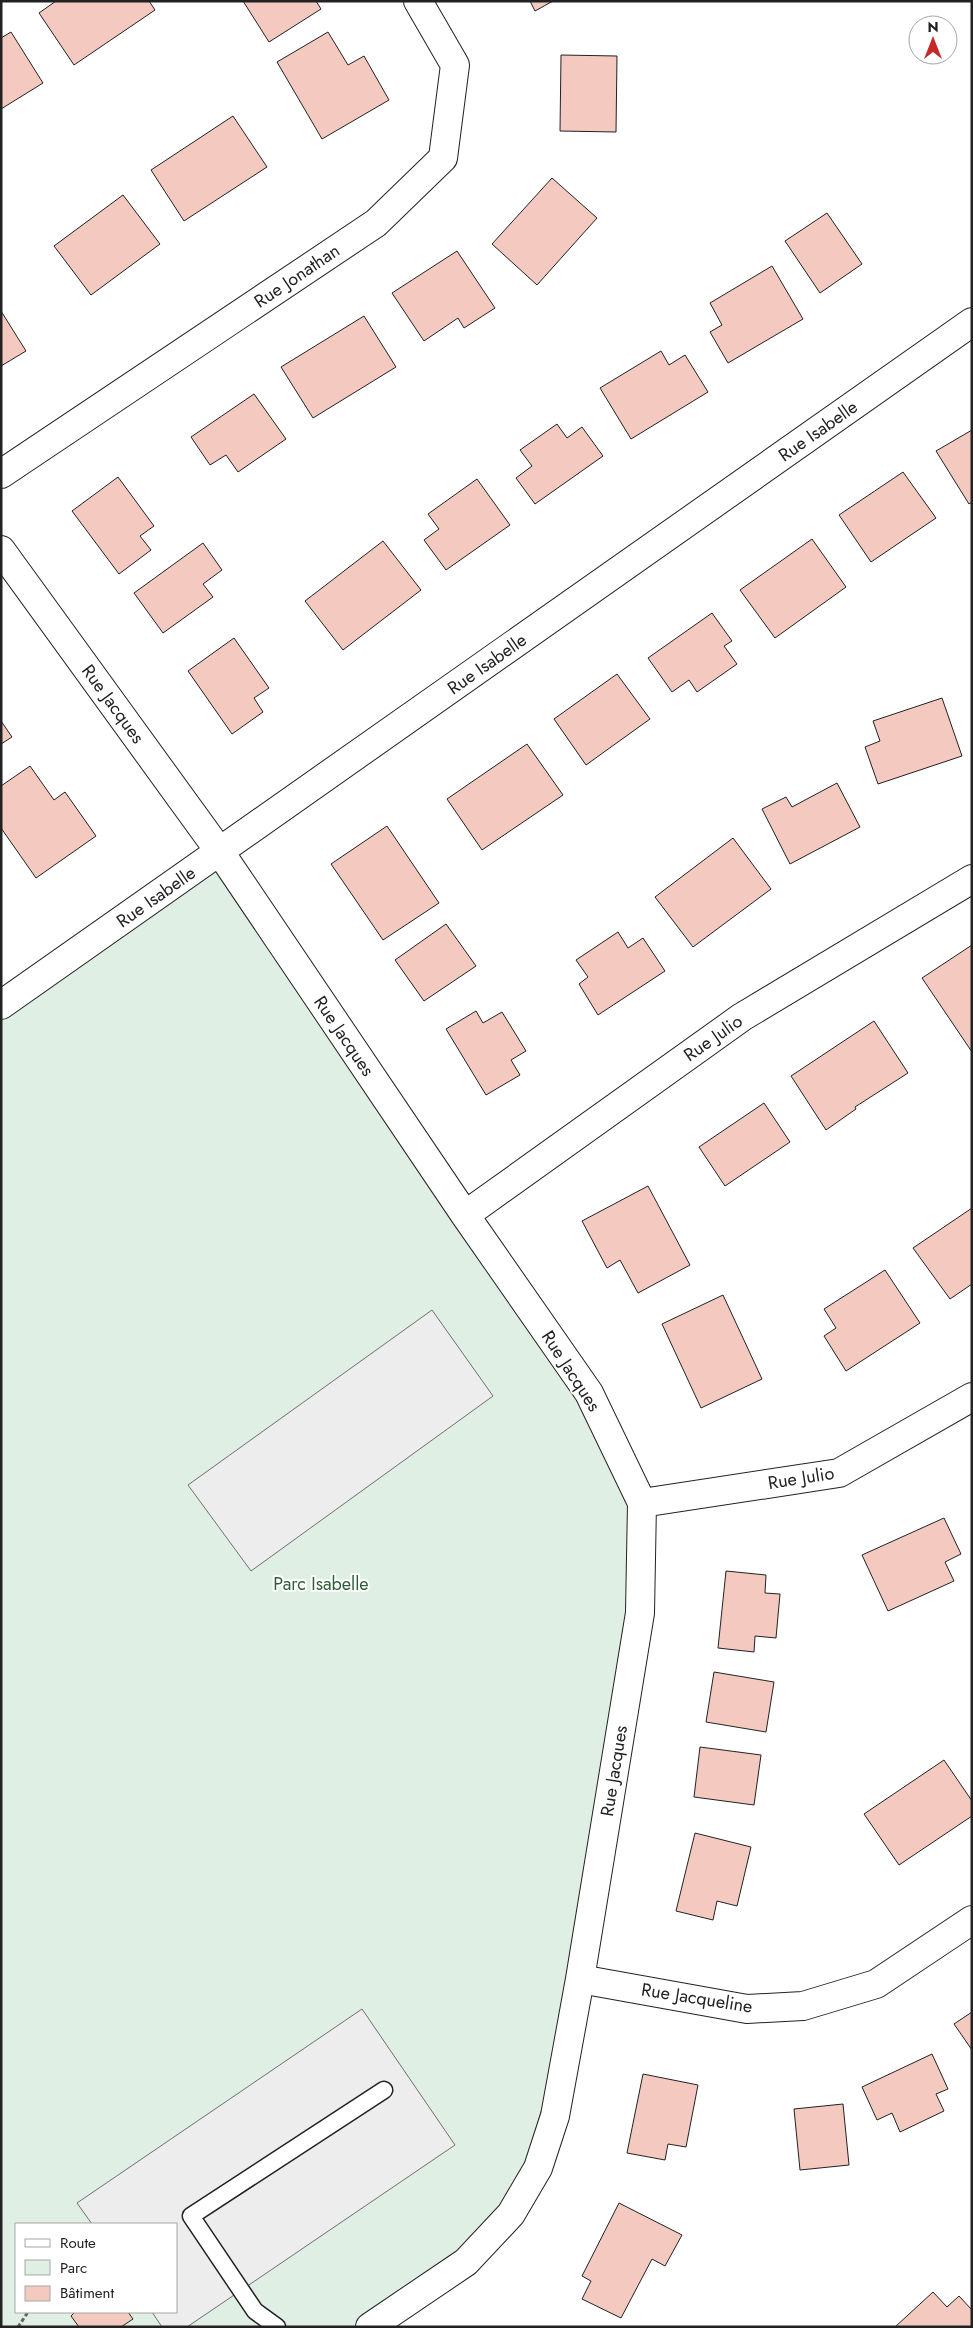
<svg xmlns="http://www.w3.org/2000/svg" width="973" height="2328" font-family="Jost,sans-serif">
	<style>
		.green { fill: #e0efe3; stroke: #6f6f6f; fill-rule: evenodd }
		.parking { fill: #ededed; stroke: #6f6f6f }
		.building { fill: #f3c9c0; stroke: #222 }
		.lines { fill: none; stroke-linecap: round; stroke-linejoin: round }
		.lane-casing { stroke: #222; stroke-width: 19 }
		.street-casing { stroke: #222; stroke-width: 30 }
		.path { stroke: #646464; stroke-width: 3; stroke-dasharray: 4 2.5; stroke-linecap: butt }
		.lane { stroke: #fff; stroke-width: 16 }
		.street { stroke: #fff; stroke-width: 28 }
		.labels { text-anchor: middle; dominant-baseline: central; stroke-width: 4; stroke-linejoin: round; paint-order: stroke }
		.street-label { font-size: 18px; fill: #222; stroke: #fff }
		.park-label { font-size: 18px; fill: #2f5e38; stroke: #fff }
	</style>
	<rect width="100%" height="100%" fill="#fff"/>
	<!-- green -->
	<path class="green" d="M220,852L589,1393L642,1503L580,1979L511,2214L370,2327H1V1005ZM16,2224H176V2312H16Z"/>
	<!-- parking -->
	<path class="parking" d="M432,1310L493,1396L251,1571L188,1485Z
		M362,2009L455,2145L187,2327H162L152,2312H176V2224H92L77,2203Z"/>
	<!-- building -->
	<path class="building" d="M56,1H149L155,10L74,65L39,13Z
		M243,1H316L321,9L269,42Z
		M530,1H553L535,11Z
		M11,32L43,83L1,109V38Z
		M328,32L348,65L364,56L389,100L322,139L277,62Z
		M561,55L617,56L616,132L560,131Z
		M233,116L267,167L184,221L151,170Z
		M552,178L597,218L537,285L492,244Z
		M123,195L160,244L91,295L54,246Z
		M827,213L862,264L820,293L785,241Z
		M457,251L495,308L464,328L458,318L424,341L392,293Z
		M772,266L803,319L728,363L710,332L722,325L710,303Z
		M1,311L26,351L1,366Z
		M364,316L396,367L313,418L281,367Z
		M661,351L669,365L685,355L708,392L631,439L600,388Z
		M254,394L286,439L238,472L226,455L210,465L191,437Z
		M557,424L567,438L582,427L603,456L535,504L516,478L532,466L520,450Z
		M972,430V502L969,504L936,451Z
		M903,472L936,518L871,562L839,515Z
		M118,477L154,526L140,536L151,550L119,574L72,511Z
		M477,479L510,525L446,570L424,540L439,529L428,514Z
		M812,539L846,587L775,638L740,590Z
		M383,541L421,590L343,650L305,601Z
		M203,543L222,570L203,584L213,597L163,633L134,593Z
		M712,613L732,641L724,646L737,664L697,692L689,680L672,692L648,658Z
		M234,638L269,688L254,698L263,712L232,734L188,671Z
		M617,674L650,719L586,765L554,719Z
		M942,698L962,756L878,784L865,747L880,741L873,721Z
		M1,721L12,737L1,744Z
		M527,744L563,795L482,850L447,799Z
		M30,766L54,800L65,792L96,836L36,878L1,828V786Z
		M837,783L860,827L790,864L762,809L786,797L792,807Z
		M387,826L439,903L383,940L331,864Z
		M733,838L771,889L693,947L655,897Z
		M446,924L476,966L424,1001L395,960Z
		M618,932L628,948L643,938L665,971L598,1015L579,984L588,977L576,960Z
		M972,945V1052L922,978Z
		M476,1011L483,1023L502,1012L526,1051L511,1060L520,1075L486,1095L446,1029Z
		M874,1021L908,1073L855,1107L856,1109L826,1130L791,1076Z
		M764,1103L790,1142L725,1186L699,1147Z
		M648,1186L690,1265L638,1293L620,1260L607,1268L582,1221Z
		M972,1208V1284L950,1299L913,1248Z
		M885,1270L920,1323L846,1371L824,1336L836,1328L824,1309Z
		M723,1295L762,1379L701,1408L662,1324Z
		M944,1518L961,1554L945,1562L954,1581L888,1611L862,1555Z
		M726,1571L766,1575L765,1593L780,1594L776,1638L755,1636L754,1652L718,1648Z
		M714,1672L774,1682L766,1732L706,1722Z
		M700,1747L761,1755L754,1805L694,1797Z
		M944,1760L972,1801V1816L899,1865L864,1814Z
		M695,1833L751,1847L737,1906L717,1901L713,1920L676,1911Z
		M972,2012V2050L954,2024Z
		M932,2054L948,2089L936,2094L944,2111L900,2132L892,2113L877,2120L862,2087Z
		M643,2074L698,2085L686,2147L668,2144L665,2160L627,2153Z
		M843,2104L849,2165L800,2170L794,2109Z
		M619,2203L682,2235L665,2266L652,2259L621,2318L582,2299L591,2281L582,2276Z
		M933,2292L947,2307L959,2296L972,2310V2327H895Z
		M75,2312H128L133,2319L121,2327H79L71,2316Z"/>
	<g class="lines">
		<defs>
			<path id="lane" d="M277,2327L255,2311L191,2216L384,2090"/>
			<path id="street" d="M1,474L376,223L443,158L455,65L418,1
				M1,550L220,852L465,1215L589,1393L642,1503L640,1613L580,1979L555,2116L538,2168L511,2214L466,2262L370,2327
				M1,1005L972,322
				M465,1215L742,1017L972,879
				M642,1503L839,1473L972,1397
				M580,1979L747,2009L803,2006L876,1984L972,1920"/>
		</defs>
		<!-- lane casing -->
		<use href="#lane" class="lane-casing"/>
		<!-- street casing -->
		<use href="#street" class="street-casing"/>
		<!-- path -->
		<path class="path" d="M18,2327L28,2312"/>
		<!-- lane -->
		<use href="#lane" class="lane"/>
		<!-- street -->
		<use href="#street" class="street"/>
	</g>
	<g class="labels">
		<!-- street labels -->
		<g class="street-label">
			<text transform="translate(297 276) rotate(-34)">Rue Jonathan</text>
			<text transform="translate(818 431) rotate(-35)">Rue Isabelle</text>
			<text transform="translate(487 664) rotate(-35)">Rue Isabelle</text>
			<text transform="translate(113 704) rotate(54)">Rue Jacques</text>
			<text transform="translate(156 897) rotate(-35)">Rue Isabelle</text>
			<text transform="translate(344 1036) rotate(56)">Rue Jacques</text>
			<text transform="translate(713 1038) rotate(-35)">Rue Julio</text>
			<text transform="translate(571 1371) rotate(57)">Rue Jacques</text>
			<text transform="translate(801 1478) rotate(-9)">Rue Julio</text>
			<text transform="translate(614 1771) rotate(-81)">Rue Jacques</text>
			<text transform="translate(697 1998) rotate(9)">Rue Jacqueline</text>
		</g>
		<!-- park labels -->
		<g class="park-label">
			<text x="321" y="1584">Parc Isabelle</text>
		</g>
	</g>
	<!-- border -->
	<rect width="973" height="2328" fill="none" stroke="#222222" stroke-width="5"/>
	<!-- legend -->
	<rect x="15" y="2223" width="162" height="90" fill="#ffffff" stroke="#a7a7a7"/>
	<rect x="25" y="2239" width="25" height="8" fill="#ffffff" stroke="#a7a7a7"/>
	<text x="60" y="2248" font-size="15" fill="#222222">Route</text>
	<rect x="25" y="2260" width="25" height="15" fill="#e0efe3" stroke="#a7a7a7"/>
	<text x="60" y="2273" font-size="15" fill="#222222">Parc</text>
	<rect x="25" y="2286" width="25" height="15" fill="#f3c9c0" stroke="#a7a7a7"/>
	<text x="60" y="2298" font-size="15" fill="#222222">Bâtiment</text>
	<!-- north arrow -->
	<g transform="translate(933 40)"><circle r="24" fill="#ffffff" stroke="#a7a7a7"/>
	<path d="M0-4L9 19L0 12L-9 19Z" fill="#c62828"/>
	<text y="-8" font-size="14" font-weight="bold" text-anchor="middle" fill="#222222">N</text>
	</g>
</svg>
